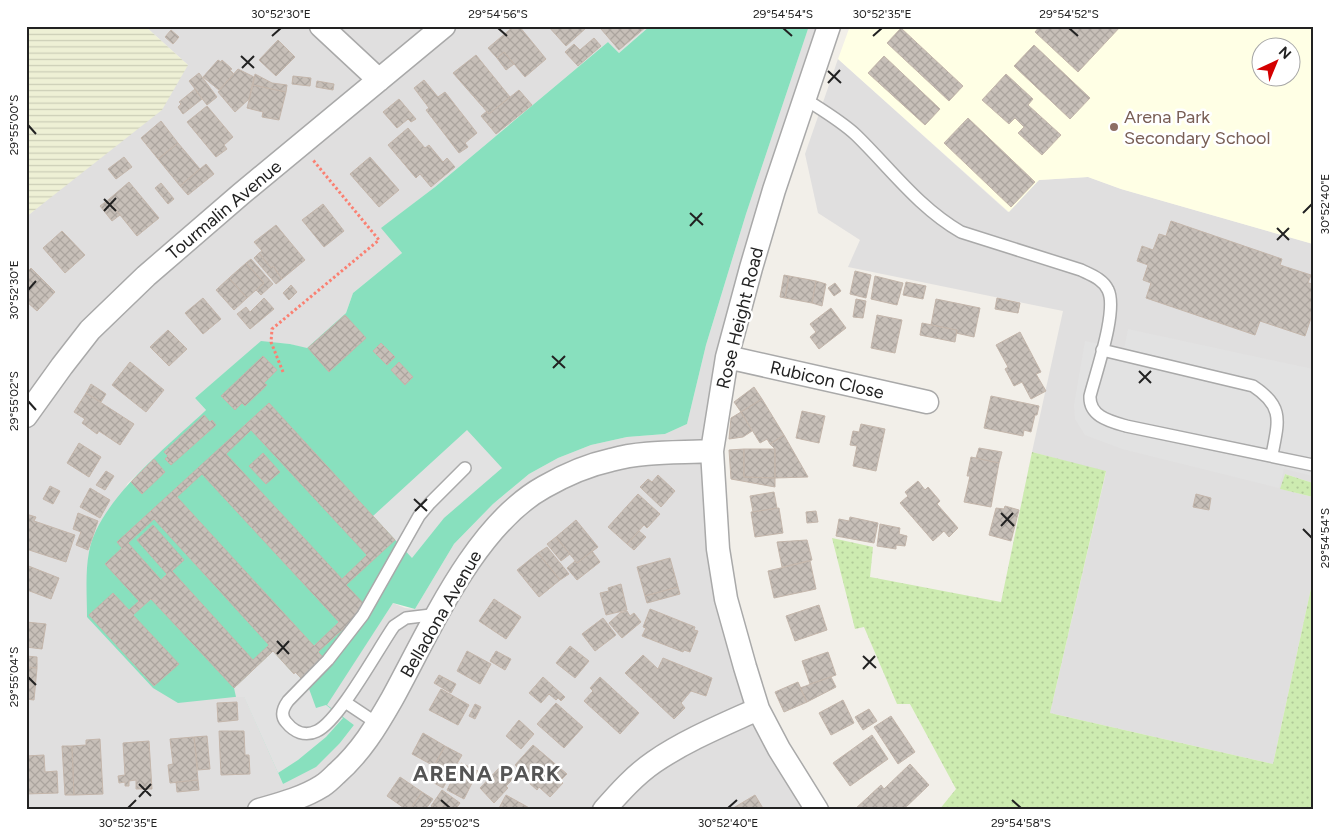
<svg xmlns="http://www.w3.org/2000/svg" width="1339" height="836" font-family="Figtree,sans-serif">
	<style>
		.residential { fill: #e0dfdf }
		.education { fill: #ffffe5; fill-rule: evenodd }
		.farmland { fill: url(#farmland-rules) }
		.grass { fill: url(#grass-dots) }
		.pitch { fill: #88e0be }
		.parking { fill: #e2e2e2 }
		.building { fill: url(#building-cross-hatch); stroke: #c4b6ab; fill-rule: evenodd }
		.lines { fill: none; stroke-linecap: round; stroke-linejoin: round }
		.service-casing { stroke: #a9a9a9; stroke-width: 14 }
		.minor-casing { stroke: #a9a9a9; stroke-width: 25 }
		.path { stroke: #fa8072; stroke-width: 3; stroke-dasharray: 2.5 2.5; stroke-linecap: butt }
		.service { stroke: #fff; stroke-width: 11 }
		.minor { stroke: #fff; stroke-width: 22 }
		.ticks { fill: none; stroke: #222; stroke-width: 2 }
		.education-dot { fill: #8d6e63; stroke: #fff; stroke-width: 2 }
		.labels { text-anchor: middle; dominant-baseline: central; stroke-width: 5; stroke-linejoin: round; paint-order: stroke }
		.education-label { font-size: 18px; fill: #785e54; stroke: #fff; text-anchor: start }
		.street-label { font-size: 18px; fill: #222; stroke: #fff }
		.district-label { font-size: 22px; font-weight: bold; letter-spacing: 1px; fill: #555; stroke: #fff }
		.neatline { fill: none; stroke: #222; stroke-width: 2 }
		.ticks-label { font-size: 12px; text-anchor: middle; fill: #222 }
	</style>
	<defs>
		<pattern id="farmland-rules" width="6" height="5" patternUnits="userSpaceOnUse" patternTransform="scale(1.25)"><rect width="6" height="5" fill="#eef0d5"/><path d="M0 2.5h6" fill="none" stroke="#ccceb7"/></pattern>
		<pattern id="grass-dots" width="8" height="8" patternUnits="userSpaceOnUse" patternTransform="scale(1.25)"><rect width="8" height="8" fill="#cdebb0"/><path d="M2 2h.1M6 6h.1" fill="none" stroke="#b0c997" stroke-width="1.8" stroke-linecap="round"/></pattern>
		<pattern id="building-cross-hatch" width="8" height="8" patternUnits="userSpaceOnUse" patternTransform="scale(1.25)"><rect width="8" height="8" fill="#c7bfb8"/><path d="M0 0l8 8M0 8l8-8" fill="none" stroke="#aba49e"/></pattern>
	</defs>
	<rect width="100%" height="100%" fill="#f2efe9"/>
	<!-- residential -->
	<path class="residential" d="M145,26H650L619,53L608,42L435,187L382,228L402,253L353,293L346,313L307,349L290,344L261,342L195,398L206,410L128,483L89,552L87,617L244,696L283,784L340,743L354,725L326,705L393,603L405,608L415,609L454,544L493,504L529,474L558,458L591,445L627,437L665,434L687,424L706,345L746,214L809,26H830L727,358L717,549L758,711L816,810H26V217L75,177L188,65Z
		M838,59L1008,212L1039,180L1088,177L1121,189L1313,244V483L1285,474L1281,489L1313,497V579L1273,764L1050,713L1106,472L1032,452L1063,311L848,267L860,240L818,213L805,154Z"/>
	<!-- education -->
	<path class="education" d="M850,26H1313V244L1121,189L1088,177L1039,180L1009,212L838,59ZM1262,48H1292V78H1262Z"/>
	<!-- farmland -->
	<path class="farmland" d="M26,26H145L188,65L162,110L26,217Z"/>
	<!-- grass -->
	<path class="grass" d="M1032,452L1106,471L1050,713L1273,764L1313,579V810H939L956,789L910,704H897L864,627L855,629L832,538L873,547L870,577L1001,602Z
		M1285,474L1313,483V497L1280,489Z"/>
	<!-- pitch -->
	<path class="pitch" d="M650,26H809L746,214L706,345L687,424L665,434L627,437L591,445L558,458L529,474L493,504L454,544L415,609L393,603L327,705L354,725L340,743L316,767L283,784L244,696L178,703L153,688L87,617C87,597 85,572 89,552C98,501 169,445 206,410L195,398L261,341L290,344L307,348L346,313L353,293L402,253L381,228L435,187L608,42L619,53Z"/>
	<!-- parking -->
	<path class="parking" d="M1128,329L1313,369V476L1284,469L1279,488L1122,449L1085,435L1075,419L1074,405L1085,341L1124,349Z
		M467,430L502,468L444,518L412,558L373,516Z
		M273,651L293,673L295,672L308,686L316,708L326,705L343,718L326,737L298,760L278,773L244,697H236L234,688Z"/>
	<!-- building -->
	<path class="building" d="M514,26H519L546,59L525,77L504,52L497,58L488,48Z
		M548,26H585L586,28L566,46Z
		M605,26H647L619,50L601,29Z
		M1040,26H1121L1078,72L1035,32Z
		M901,28L963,86L949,101L887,43Z
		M171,30L179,37L173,44L165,37Z
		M594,38L601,46L578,66L565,52L574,44L580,50Z
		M278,40L295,57L276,76L259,60Z
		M1034,45L1090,98L1070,119L1014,66Z
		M504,52L514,64L506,70L497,58Z
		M476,55L510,97L489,114L453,73Z
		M884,56L940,109L925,125L868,73Z
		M218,60L221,62L222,60L232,69L230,70L234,74L219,90L203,77Z
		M238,69L254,77L249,99L235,112L218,92Z
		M199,73L217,97L207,105L189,81Z
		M255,74L272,83L287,85L286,92L253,85Z
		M1006,74L1033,99L1028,105L1061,135L1042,155L1018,133L1024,127L1015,118L1009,124L982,100Z
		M293,76L311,78L310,86L292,84Z
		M424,80L438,97L445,92L477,133L465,143L468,147L459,153L426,110L429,108L414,88Z
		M317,81L334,84L333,90L316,87Z
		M253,85L286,92L279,120L262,117L263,112L247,108Z
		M195,89L202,99L183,114L178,107L181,104L179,102Z
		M519,90L532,105L496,134L481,116L487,111L489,114Z
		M399,99L416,119L411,122L408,119L397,128L383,112Z
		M207,106L233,137L224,145L227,149L216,157L187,122Z
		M968,118L1035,182L1011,207L944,143Z
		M161,121L178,143L158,159L141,138Z
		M408,128L425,148L429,145L443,162L447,158L455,167L431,187L420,174L416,178L388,145Z
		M178,143L200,169L180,186L158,159Z
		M124,157L132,167L116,179L108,169Z
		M370,157L399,190L379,207L350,174Z
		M206,164L214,174L188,195L180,186Z
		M129,182L159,218L137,236L108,200Z
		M161,183L174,199L168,204L155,188Z
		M108,200L120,215L112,221L100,206Z
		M323,204L344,231L324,247L302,220Z
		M1171,221L1282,259L1280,265L1311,275L1308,283L1313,284V312L1305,336L1260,321L1255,335L1146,298L1151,283L1143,280L1148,265L1137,261L1142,246L1153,250L1159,234L1166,236Z
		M276,225L305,260L282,279L273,266L271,268L259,253L262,251L254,242Z
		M62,231L85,255L65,273L43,248Z
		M259,253L271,268L273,266L282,279L276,284L254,258Z
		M251,259L273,284L261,295L256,290L264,283L246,263Z
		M246,263L264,283L247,298L229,278Z
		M31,268L55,292L37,311L26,301V273Z
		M855,271L871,275L866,298L850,294Z
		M784,275L789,276L785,298L780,297Z
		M789,276L816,281L812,303L785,298Z
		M875,276L903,283L897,305L871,299Z
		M229,278L247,298L234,310L216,290Z
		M816,281L826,284L822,306L812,303Z
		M906,282L926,286L923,299L903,295Z
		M835,283L841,291L834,296L828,288Z
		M291,285L297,292L289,300L283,293Z
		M203,298L221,319L203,334L185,313Z
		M264,298L274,309L250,329L237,314L246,307L250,312Z
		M997,298L1020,303L1018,313L995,309Z
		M856,299L866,301L863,318L853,317Z
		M936,299L980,308L974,337L956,333L957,330L931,325Z
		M831,308L846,328L819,349L810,337L816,332L810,324Z
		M345,315L366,338L329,372L308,348Z
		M877,315L902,320L895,353L871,348Z
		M922,323L957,330L955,342L920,335Z
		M168,330L187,349L169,366L150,347Z
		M1020,332L1041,372L1036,374L1046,391L1031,399L1022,382L1014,386L1005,369L1008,367L996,345Z
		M381,343L395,357L387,365L373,351Z
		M263,356L277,370L264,383L267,385L245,406L242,403L235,410L221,396Z
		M130,362L164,390L146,412L112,385Z
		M399,362L413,377L405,385L391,370Z
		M91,384L106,394L101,402L86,393Z
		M754,387L762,399L741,412L734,402Z
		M86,393L134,424L120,445L99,431L97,434L82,423L85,419L74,412Z
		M991,396L1039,406L1037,415H1035L1031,432L1024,430L1023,436L984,428Z
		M762,399L784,435L770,444L767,439L760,443L741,412Z
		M269,403L395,540L346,585L367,607L318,652L323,657L301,678L295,672L294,674L273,651L234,688L151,599L133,615L179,664L154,686L89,615L113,593L129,610L139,601L105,564L122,548L117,542ZM251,430L367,555L342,579L226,454ZM202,474L339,622L314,646L177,497ZM154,519L269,645L253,660L172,571L184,560L153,525L137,540L167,574L161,580L128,543Z
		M802,411L825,416L819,443L796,438Z
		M741,412L752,431L743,437L729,439L731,418Z
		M204,415L210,422L212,420L216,425L171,465L165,459L168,456L164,452Z
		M861,424L885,429L876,471L853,466L857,446L850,445L853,431L859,432Z
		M784,435L808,477L775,478V449L770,444Z
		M79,443L101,457L89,477L67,463Z
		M979,448L1002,452L999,463L976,458Z
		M744,449V477L775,478V487L731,479L729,450Z
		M744,449H775V478L744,477Z
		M263,453L280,472L266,484L249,466Z
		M971,457L999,463L991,507L964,502L970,476H967Z
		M154,459L165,472L142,494L131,482Z
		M106,471L114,476L105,490L96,485Z
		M658,475L675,491L661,507L640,487L648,479L652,482Z
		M918,481L925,490L928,487L940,501L937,504L958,528L949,537L944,531L933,541L900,503L908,496L905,492Z
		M50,486L60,491L53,504L43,499Z
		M90,488L110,500L100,518L80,507Z
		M774,492L777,508L753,512L750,496Z
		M638,494L660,514L647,528L644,525L627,544L608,527Z
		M1196,494L1211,498L1209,510L1193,507Z
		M1005,506L1019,510L1011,541L989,535L996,508L1004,509Z
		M779,508L783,533L755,537L751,512Z
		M816,511L818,522L807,523L806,512Z
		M78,513L98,521L88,550L76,545L81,532L73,529Z
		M26,514L36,517L34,521L75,535L66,562L26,549Z
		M850,517L878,523L874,543L836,536L839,519L849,521Z
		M576,520L598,547L577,563L556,537Z
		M880,524L900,528L899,534L907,536L905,546L896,545V549L877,546Z
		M639,531L646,537L634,550L627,544Z
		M556,537L570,554L561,561L547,544Z
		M807,540L812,560L782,567L777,542Z
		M547,547L569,574L560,580L538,553Z
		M592,551L600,562L577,580L567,568L575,561L577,563Z
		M538,553L560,580L539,597L517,570Z
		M670,558L678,587L645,596L637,567Z
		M810,561L816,589L774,598L768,571Z
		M26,565L59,578L51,599L27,590L26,592Z
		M621,584L627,610L606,615L600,593L609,591L608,588Z
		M678,587L680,594L647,603L645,596Z
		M494,599L521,617L506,639L479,621Z
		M819,605L827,630L795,641L786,616Z
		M650,609L695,627L694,630L698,631L690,652L684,650L683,652L642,636L646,628L643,627Z
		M627,611L630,616L634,613L641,622L622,638L609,623L620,613Z
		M603,618L616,635L595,651L582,634Z
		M26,622L46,624L42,649L26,647Z
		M570,646L589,661L575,678L556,663Z
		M467,651L491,664L480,684L457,671Z
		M496,651L511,659L505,670L490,661Z
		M828,652L836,675L810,684L802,661Z
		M643,655L658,669L663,658L712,678L706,696L691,691L681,703L685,708L674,719L625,673Z
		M26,656L37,657V668L26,667Z
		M26,667L37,668L34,700L26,699Z
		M439,675L456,684L451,693L434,683Z
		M543,677L565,697L561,701L558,698L556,700L549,694L541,703L529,693Z
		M600,677L639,713L620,734L584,701L593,691L590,688Z
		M831,677L836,687L807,702L800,688Z
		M798,682L807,702L784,712L775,692Z
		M441,689L469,705L458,725L429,710Z
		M843,700L854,723L831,735L819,713Z
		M237,702L238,720L218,722L217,703Z
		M556,703L583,727L564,748L537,724Z
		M475,704L481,707L475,719L469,716Z
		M869,709L877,721L863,730L855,717Z
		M891,716L915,752L898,764L874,727Z
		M519,720L534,734L521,749L506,736Z
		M219,731H244L245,755H249L250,774L221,775Z
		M423,733L445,746L434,766L412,754Z
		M872,735L888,759L850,786L833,763Z
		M207,736L210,769L198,770L194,737Z
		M194,737L198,780L170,783L168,765L173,764L170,739Z
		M100,739L103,794L74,795L72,746L86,745V740Z
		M149,741L152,789H136V780L129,781V786H125V782L119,783L118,776L125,775L123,743Z
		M533,745L567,774L560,781L563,783L550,797L539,787L537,790L528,782L531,779L515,765Z
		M62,746H72L74,795H65Z
		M445,746L462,755L443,788L427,779Z
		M44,755L45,772L57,771L58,793L26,794V756Z
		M461,763L478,771L464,799L447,790Z
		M910,764L929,785L903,810H854L881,785L884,789Z
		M501,766L513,779L506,786L508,788L494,803L480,788Z
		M400,777L422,792L410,810H407L387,796Z
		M198,780L199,790L177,792L176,782Z
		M442,790L460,803L455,810H436L431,806Z
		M422,792L433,799L425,810H413L411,808Z
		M506,795L533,810H498Z
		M755,795L764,810H730Z"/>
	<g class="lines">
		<defs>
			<path id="service" d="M805,99C822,110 841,121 856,135C890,168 918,207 961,232L1081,270C1091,275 1103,279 1108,290C1118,310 1096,372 1090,396C1089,416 1109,421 1126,426L1313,465
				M1102,350L1253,386C1285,407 1278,422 1272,455
				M439,614L406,618L394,626C378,649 339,721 317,731C305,737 294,732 286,722C280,715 283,708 288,701L328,660L363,615L419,516L430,503L465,468
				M345,702L378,724"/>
			<path id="minor" d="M321,26L379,80
				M727,357L927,402
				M26,416L62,366L90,330L146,276L241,194L444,26
				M259,810C280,804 303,798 322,786C327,783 332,778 336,774C361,752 376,727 392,699C430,630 474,526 544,487C565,475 588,465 611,460C643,451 679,453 712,451
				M604,810C619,793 635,775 654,762C686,740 723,725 758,709
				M817,810L779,749L758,709L745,667L726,599L718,549L712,451L727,357L751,268L774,190L829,26"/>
		</defs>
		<!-- service casing -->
		<use href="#service" class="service-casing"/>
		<!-- minor casing -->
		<use href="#minor" class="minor-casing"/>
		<!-- path -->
		<path class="path" d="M283,372L271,342L272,329L379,240L313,160"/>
		<!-- service -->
		<use href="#service" class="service"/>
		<!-- minor -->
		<use href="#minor" class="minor"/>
	</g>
	<!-- ticks -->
	<path class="ticks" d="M498,28L507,36M783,28L792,36M1069,28L1078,36M272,36L281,28M873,36L882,28M241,56L254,68M242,68L254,56M828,71L841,83M828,83L840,70M28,125L36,134M104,199L116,211M104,211L116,198M690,213L703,225M1303,213L1312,204M690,226L702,213M1277,228L1289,240M1277,240L1289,228M28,290L36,281M552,356L565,368M553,368L565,356M1139,371L1151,383M1139,383L1151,371M28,401L36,410M414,499L427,511M415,511L427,499M1001,513L1014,526M1001,526L1013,513M1303,529L1312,538M277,641L289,654M277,654L289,641M863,656L876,668M863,669L875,656M28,677L36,685M139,784L151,796M139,797L151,784M441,800L450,808M1012,800L1021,808M128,808L136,800M728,808L737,800"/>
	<!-- markers -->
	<circle class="education-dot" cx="1114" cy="127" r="5"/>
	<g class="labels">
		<!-- education labels -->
		<g class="education-label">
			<text x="1124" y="117">Arena Park<tspan x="1124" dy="21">Secondary School</tspan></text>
		</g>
		<!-- street labels -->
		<g class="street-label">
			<text transform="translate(224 210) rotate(-40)">Tourmalin Avenue</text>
			<text transform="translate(740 318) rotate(-76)">Rose Height Road</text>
			<text transform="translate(827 380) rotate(13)">Rubicon Close</text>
			<text transform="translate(441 614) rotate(-60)">Belladona Avenue</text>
		</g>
		<!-- district labels -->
		<g class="district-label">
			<text x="487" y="773">ARENA PARK</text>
		</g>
	</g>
	<!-- border -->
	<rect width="1339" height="836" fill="none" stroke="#ffffff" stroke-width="55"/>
	<!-- north arrow -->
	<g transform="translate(1276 62) rotate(44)"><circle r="24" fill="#ffffff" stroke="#a7a7a7"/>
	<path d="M0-4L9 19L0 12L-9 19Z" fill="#d40000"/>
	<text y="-8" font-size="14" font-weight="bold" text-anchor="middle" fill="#222222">N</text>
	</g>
	<rect x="28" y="28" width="1284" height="780" class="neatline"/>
	<g class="ticks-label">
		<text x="281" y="18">30°52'30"E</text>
		<text x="498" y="18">29°54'56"S</text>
		<text x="783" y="18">29°54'54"S</text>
		<text x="882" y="18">30°52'35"E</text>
		<text x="1069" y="18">29°54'52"S</text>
		<text transform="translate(14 125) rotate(-90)" y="4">29°55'00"S</text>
		<text transform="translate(1325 204) rotate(-90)" y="4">30°52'40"E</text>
		<text transform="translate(14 290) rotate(-90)" y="4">30°52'30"E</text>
		<text transform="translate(14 401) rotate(-90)" y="4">29°55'02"S</text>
		<text transform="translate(1325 538) rotate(-90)" y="4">29°54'54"S</text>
		<text transform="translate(14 677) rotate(-90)" y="4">29°55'04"S</text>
		<text x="128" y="827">30°52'35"E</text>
		<text x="450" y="827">29°55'02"S</text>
		<text x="728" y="827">30°52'40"E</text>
		<text x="1021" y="827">29°54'58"S</text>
	</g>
</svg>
